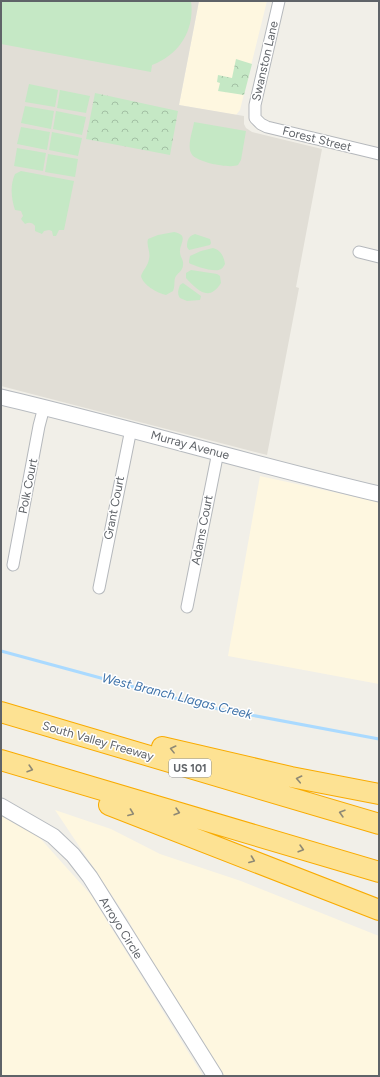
<svg xmlns="http://www.w3.org/2000/svg" width="380" height="1077" font-family="Figtree,sans-serif">
	<style>
		.commercial { fill: #fef7e0 }
		.education { fill: #e1ded6 }
		.grass { fill: #c5e8c5 }
		.park { fill: url(#park-crowns) }
		.lines { fill: none; stroke-linecap: round; stroke-linejoin: round }
		.stream { stroke: #aadaff; stroke-width: 3 }
		.street-casing { stroke: #b5b8bc; stroke-width: 13 }
		.secondary-casing { stroke: #b6babf; stroke-width: 17 }
		.highway-casing { stroke: #f9ab00; stroke-width: 22 }
		.street { stroke: #fff; stroke-width: 11 }
		.secondary { stroke: #fff; stroke-width: 15 }
		.highway { stroke: #fde293; stroke-width: 20 }
		.oneway { stroke: #8e8975 }
		.labels { text-anchor: middle; dominant-baseline: central; stroke-width: 3; stroke-linejoin: round; paint-order: stroke }
		.shield { fill: #fff; stroke: #8f9295; stroke-width: 1 }
		.shield-label { font-size: 11px; font-weight: bold; fill: #5f6368 }
		.street-label { font-size: 12px; fill: #5f6368; stroke: #fff }
		.water-label { font-size: 13px; font-style: italic; fill: #4174aa; stroke: #fff }
	</style>
	<defs>
		<pattern id="park-crowns" width="20" height="18" patternUnits="userSpaceOnUse"><rect width="20" height="18" fill="#c5e8c5"/><path d="M2 6a3 3 0 1 1 6 0M12 15a3 3 0 1 1 6 0" fill="none" stroke="#a3c0a4"/></pattern>
	</defs>
	<rect width="100%" height="100%" fill="#f1efe8"/>
	<!-- commercial -->
	<path class="commercial" d="M199,1H267L240,110L236,115L179,105Z
		M260,476L379,502V684L228,656Z
		M55,810L111,829L160,854L241,881L379,936V1076H224L187,1027L127,918Z
		M1,814L31,828L91,895L203,1076H1Z"/>
	<!-- education -->
	<path class="education" d="M1,1H199L179,105L244,116V124L246,128L252,132L322,149L296,287L299,288L267,455L1,386Z"/>
	<!-- grass -->
	<path class="grass" d="M1,1H191C195,30 179,55 152,65L151,72L1,44Z
		M29,84L58,90L55,107L25,102Z
		M60,90L90,96L86,113L57,108Z
		M25,106L54,111L51,129L21,123Z
		M56,111L86,117L82,135L53,129Z
		M194,122L246,131L241,160L238,165C230,169 194,162 191,153C187,145 193,130 194,122Z
		M21,127L50,132L47,150L17,144Z
		M52,132L82,138L78,156L49,150Z
		M17,148L46,153L43,171L14,166Z
		M48,154L78,159L75,177L45,172Z
		M21,171L74,181L64,230H59L56,236H53L52,231L49,230L44,231L42,234L35,231V226C32,222 29,222 25,224L21,219L23,216L21,211L15,210C11,198 10,185 15,174Z
		M174,232C190,235 179,244 180,252C180,257 184,260 183,265C183,271 177,273 175,278C174,282 175,287 173,291L166,295C157,293 143,285 141,276C143,270 148,266 149,259C151,252 146,246 148,239L158,235Z
		M195,234L210,239L211,243L210,245L189,250L187,247C187,241 188,236 195,234Z
		M213,248C221,250 224,257 225,264C223,267 223,268 221,269C215,273 194,266 189,263V261L190,256L201,251Z
		M191,270L217,274L220,276L221,283C209,302 198,291 186,278V273Z
		M183,283L201,296L200,300L187,301L180,298C177,294 178,290 180,285Z"/>
	<!-- park -->
	<path class="park" d="M236,59L252,64L244,95L218,91L220,83L217,82L218,75L232,78Z
		M95,93L178,111L170,155L86,139Z"/>
	<g class="lines">
		<!-- stream -->
		<path class="stream" d="M1,651L208,707L379,739"/>
		<defs>
			<path id="street" d="M279,1L255,105V118L261,124L267,127L379,154
				M359,252L379,257
				M13,565L39,426L44,407
				M99,588L131,429
				M187,607L218,452"/>
			<path id="secondary" d="M1,397C128,427 252,464 379,494
				M1,806L53,836L73,855L90,877L215,1076"/>
			<path id="highway" d="M1,712L379,824
				M162,747L291,777L379,794
				M1,760L379,872
				M109,805L379,910"/>
		</defs>
		<!-- street casing -->
		<use href="#street" class="street-casing"/>
		<!-- secondary casing -->
		<use href="#secondary" class="secondary-casing"/>
		<!-- highway casing -->
		<use href="#highway" class="highway-casing"/>
		<!-- street -->
		<use href="#street" class="street"/>
		<!-- secondary -->
		<use href="#secondary" class="secondary"/>
		<!-- highway -->
		<use href="#highway" class="highway"/>
	</g>
	<!-- one-way arrows -->
	<defs><path id="oneway-chevron" d="M-2-3.5L2.5 0L-2 3.5" fill="none" stroke-width="1.6" stroke-linecap="round" stroke-linejoin="round"/></defs>
	<g class="oneway">
		<use href="#oneway-chevron" transform="translate(173 749) rotate(-166)"/>
		<use href="#oneway-chevron" transform="translate(30 769) rotate(17)"/>
		<use href="#oneway-chevron" transform="translate(299 779) rotate(-168)"/>
		<use href="#oneway-chevron" transform="translate(177 812) rotate(16)"/>
		<use href="#oneway-chevron" transform="translate(131 813) rotate(21)"/>
		<use href="#oneway-chevron" transform="translate(342 813) rotate(-164)"/>
		<use href="#oneway-chevron" transform="translate(301 849) rotate(16)"/>
		<use href="#oneway-chevron" transform="translate(252 860) rotate(21)"/>
	</g>
	<g class="labels">
		<!-- shield labels -->
		<rect class="shield" x="169" y="759" width="42" height="18" rx="3"/>
		<g class="shield-label">
			<text x="190" y="768">US 101</text>
		</g>
		<!-- street labels -->
		<g class="street-label">
			<text transform="translate(265 61) rotate(-77)">Swanston Lane</text>
			<text transform="translate(317 139) rotate(14)">Forest Street</text>
			<text transform="translate(190 445) rotate(15)">Murray Avenue</text>
			<text transform="translate(28 486) rotate(-79)">Polk Court</text>
			<text transform="translate(114 508) rotate(-79)">Grant Court</text>
			<text transform="translate(202 530) rotate(-79)">Adams Court</text>
			<text transform="translate(98 741) rotate(16)">South Valley Freeway</text>
			<text transform="translate(121 928) rotate(58)">Arroyo Circle</text>
		</g>
		<!-- water labels -->
		<g class="water-label">
			<text transform="translate(177 696) rotate(14)">West Branch Llagas Creek</text>
		</g>
	</g>
	<!-- border -->
	<rect width="380" height="1077" fill="none" stroke="#5f6368" stroke-width="4"/>
</svg>
